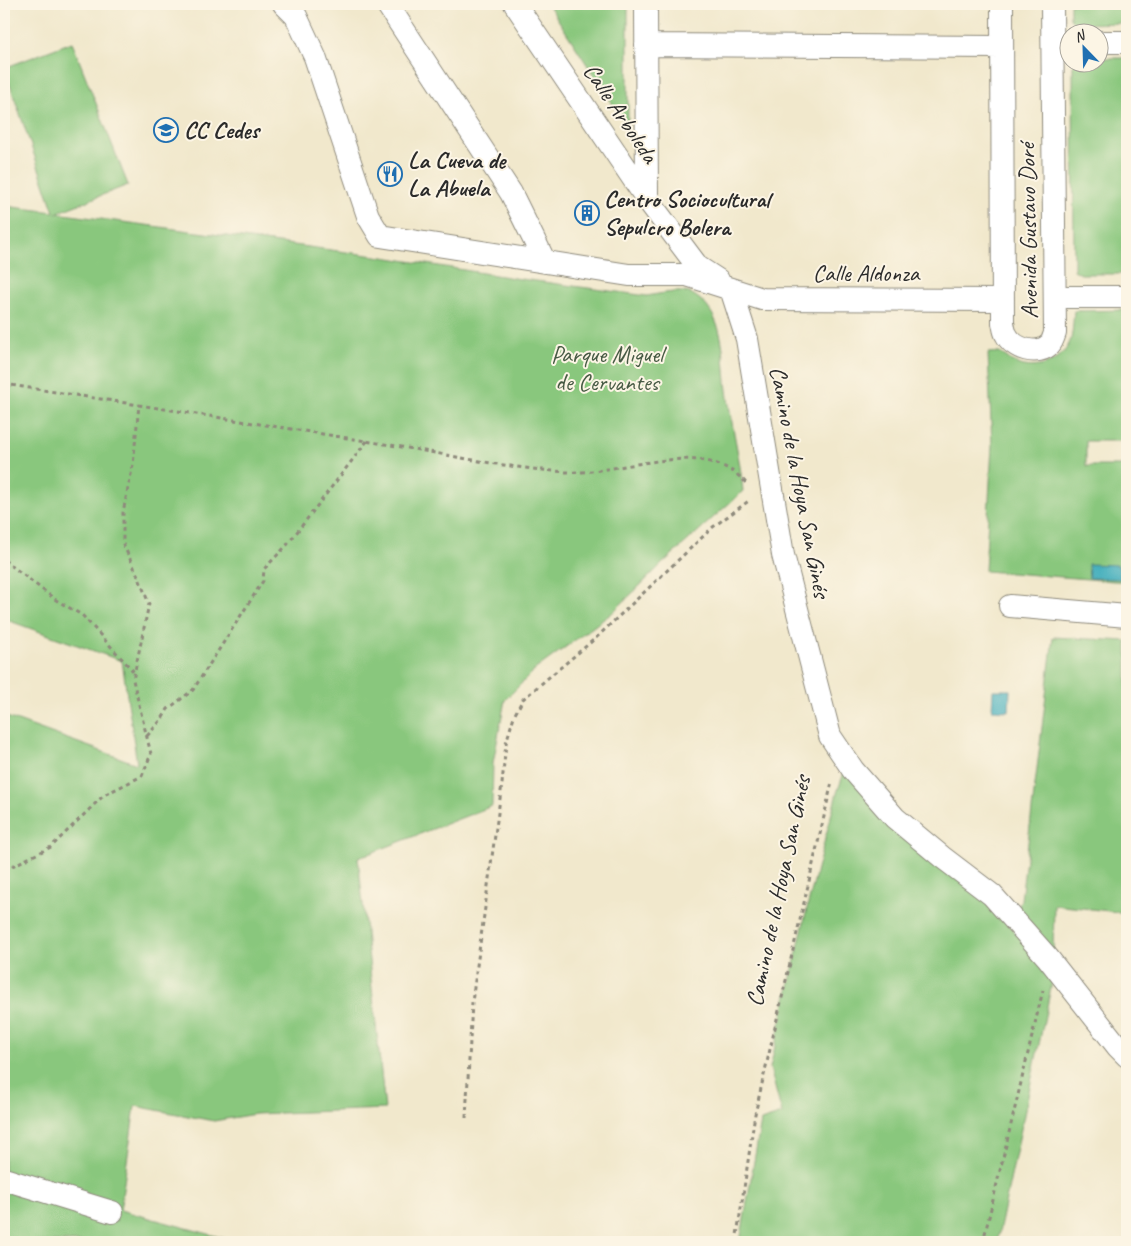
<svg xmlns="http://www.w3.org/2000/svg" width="1131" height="1246" font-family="Caveat,sans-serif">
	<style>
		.green { fill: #89c77d; stroke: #5a7954 }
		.water { fill: #3fadbc; stroke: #356c74 }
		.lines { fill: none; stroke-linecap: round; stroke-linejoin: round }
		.street-casing { stroke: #8e8a7c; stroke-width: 24 }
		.path { stroke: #8e8a7c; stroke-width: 3; stroke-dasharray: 4 4; stroke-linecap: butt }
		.street { stroke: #fff; stroke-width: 22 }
		.labels { text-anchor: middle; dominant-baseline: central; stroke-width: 4; stroke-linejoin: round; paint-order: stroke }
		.street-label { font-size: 24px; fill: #2b2b2b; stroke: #fcf5e5 }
		.poi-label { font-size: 24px; font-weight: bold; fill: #2b2b2b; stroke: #fcf5e5; text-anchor: start }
		.park-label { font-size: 24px; fill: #475a44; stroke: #fcf5e5 }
	</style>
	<rect width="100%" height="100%" fill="#fcf5e5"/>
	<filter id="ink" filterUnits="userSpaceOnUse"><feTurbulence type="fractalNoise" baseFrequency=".02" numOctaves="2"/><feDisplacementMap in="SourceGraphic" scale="10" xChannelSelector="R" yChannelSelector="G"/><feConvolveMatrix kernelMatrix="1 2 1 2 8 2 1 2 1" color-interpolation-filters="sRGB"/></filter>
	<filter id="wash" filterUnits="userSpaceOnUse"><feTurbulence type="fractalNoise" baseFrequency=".0096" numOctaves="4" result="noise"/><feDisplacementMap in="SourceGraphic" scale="20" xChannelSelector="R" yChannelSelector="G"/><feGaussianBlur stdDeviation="1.12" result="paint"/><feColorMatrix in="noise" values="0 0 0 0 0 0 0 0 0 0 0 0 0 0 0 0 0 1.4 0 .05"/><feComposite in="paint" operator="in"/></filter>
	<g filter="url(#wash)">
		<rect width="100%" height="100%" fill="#f1e8cc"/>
		<!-- green -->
		<path class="green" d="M548,4H628V128Z
			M1070,4H1127V23L1076,24L1070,19Z
			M72,42L128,185L56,213L383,257L514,278L647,296C658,294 683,289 692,294C703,300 712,311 716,322C725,341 724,369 727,390C731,425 740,456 743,491L663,563L612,613L537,668L505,700L493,763L492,806L358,858L385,1109L255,1114L214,1121L135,1106L120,1210L238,1242H4V1191L117,1221L4,1175V716L137,764L122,661L4,619V206L54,212L4,68Z
			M1099,58H1127V274H1081L1074,270L1073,66L1076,63L1098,62Z
			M1127,310V441H1086V466H1127V582L985,571L992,446L988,353C991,353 996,352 999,353C1007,356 1012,363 1020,365C1041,371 1064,360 1071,339C1073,330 1073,320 1074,311Z
			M1053,637L1127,641V913L1054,905L1053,954L1018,907L1021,900Z
			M846,767L962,875L1051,969L1052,983L997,1242H740L761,1121L782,1114L770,1068L808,904L837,793Z"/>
		<!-- water -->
		<path class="water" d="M1088,564L1118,565L1121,579L1089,578Z
			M993,690H1010L1009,711L992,710Z"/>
	</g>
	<g filter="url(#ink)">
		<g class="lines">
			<defs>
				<path id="street" d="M284,4L296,16L315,57L368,216L380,236L629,275H687L762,299L1003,300
					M387,4L511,193L545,262
					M515,4L647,199L698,267L718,280
					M646,4L647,199
					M1002,4L1003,323C1004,326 1004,331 1006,334C1013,349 1038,357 1050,344C1052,342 1054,336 1055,333L1052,4
					M1098,42H1127
					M646,45L1002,47
					M731,289L747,339L783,555L830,736L853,770L895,818L942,857L992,895L1048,958L1118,1047L1127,1056
					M1056,297H1127
					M1010,606L1127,616
					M4,1179L112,1212"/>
			</defs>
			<!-- street casing -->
			<use href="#street" class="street-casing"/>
			<!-- path -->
			<path class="path" d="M4,384C126,403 249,422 372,442C437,452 501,468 567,472C620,475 704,435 746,483
				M4,560L56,600L82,615L134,672
				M147,736L162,719L168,709L193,690L263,581L264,569L287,545L367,441
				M4,869L8,868L51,847L104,795L142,776L151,754L133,680L149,604L139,578L123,544V512L133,465L139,405
				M466,1118L472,1002L502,784L506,743L514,716L523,699L597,637L713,527L750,500
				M736,1242L755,1114L832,782
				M983,1242L1043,990"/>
			<!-- street -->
			<use href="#street" class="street"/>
		</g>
	</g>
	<!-- icons -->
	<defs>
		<symbol id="school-ring" viewBox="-11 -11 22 22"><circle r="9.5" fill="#fcf5e5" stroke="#1f6fb2" stroke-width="1.5"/><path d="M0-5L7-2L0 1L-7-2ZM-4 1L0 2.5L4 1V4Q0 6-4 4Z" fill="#1f6fb2"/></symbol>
		<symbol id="restaurant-ring" viewBox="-11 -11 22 22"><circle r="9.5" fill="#fcf5e5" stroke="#1f6fb2" stroke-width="1.5"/><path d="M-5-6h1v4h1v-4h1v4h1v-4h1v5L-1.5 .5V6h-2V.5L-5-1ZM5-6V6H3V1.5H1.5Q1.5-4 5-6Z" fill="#1f6fb2"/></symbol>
		<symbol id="building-ring" viewBox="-11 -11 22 22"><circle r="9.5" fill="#fcf5e5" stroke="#1f6fb2" stroke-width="1.5"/><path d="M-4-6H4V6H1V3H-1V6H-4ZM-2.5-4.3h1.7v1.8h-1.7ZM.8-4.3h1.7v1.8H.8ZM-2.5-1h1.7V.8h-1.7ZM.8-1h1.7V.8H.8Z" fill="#1f6fb2"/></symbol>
	</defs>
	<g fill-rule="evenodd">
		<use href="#school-ring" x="152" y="116" width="28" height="28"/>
		<use href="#restaurant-ring" x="376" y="160" width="28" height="28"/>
		<use href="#building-ring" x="573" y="199" width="28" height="28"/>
	</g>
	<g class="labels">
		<!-- street labels -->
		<g class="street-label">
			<text transform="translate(621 113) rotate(56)">Calle Arboleda</text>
			<text transform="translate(1028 231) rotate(-91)">Avenida Gustavo Doré</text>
			<text x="866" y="273">Calle Aldonza</text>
			<text transform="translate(800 482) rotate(79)">Camino de la Hoya San Ginés</text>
			<text transform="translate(778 891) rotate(-78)">Camino de la Hoya San Ginés</text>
		</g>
		<!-- poi labels -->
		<g class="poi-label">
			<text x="184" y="130">CC Cedes</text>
			<text x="408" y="160">La Cueva de<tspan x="408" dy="28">La Abuela</tspan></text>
			<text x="604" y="199">Centro Sociocultural<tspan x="604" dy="28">Sepulcro Bolera</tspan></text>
		</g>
		<!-- park labels -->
		<g class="park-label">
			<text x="607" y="354">Parque Miguel<tspan x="607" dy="28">de Cervantes</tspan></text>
		</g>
	</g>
	<!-- margin -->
	<rect width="1131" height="1246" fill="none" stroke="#fcf5e5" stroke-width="20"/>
	<!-- north arrow -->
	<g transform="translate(1084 48) rotate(337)"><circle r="24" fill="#fcf5e5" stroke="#a8a49b"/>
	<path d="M0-4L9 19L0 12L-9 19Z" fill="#1f6fb2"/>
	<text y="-8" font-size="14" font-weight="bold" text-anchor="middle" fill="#2b2b2b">N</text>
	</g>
</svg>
